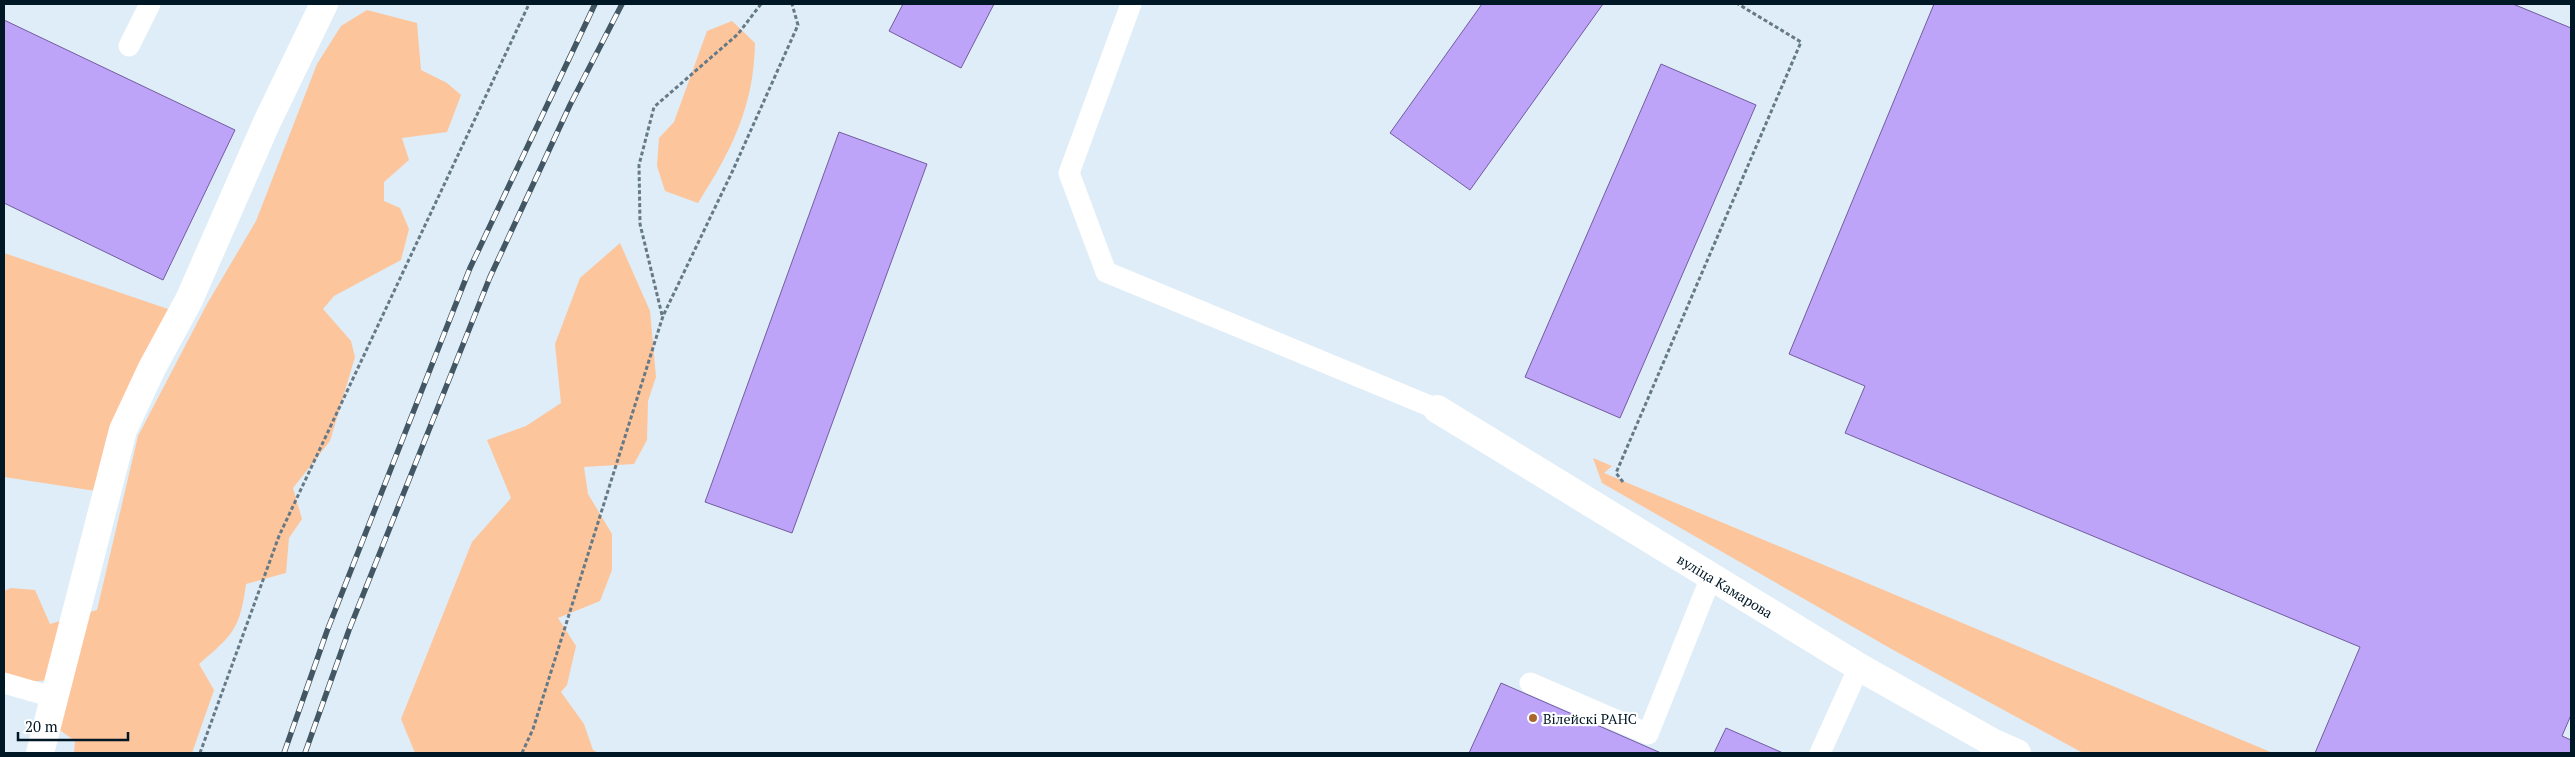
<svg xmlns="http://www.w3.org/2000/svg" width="2575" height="757" font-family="'PT Serif',serif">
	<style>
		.green { fill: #fdc59c }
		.building { fill: #bea4f9; stroke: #725c9f }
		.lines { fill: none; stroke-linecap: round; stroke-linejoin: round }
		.path { stroke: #667986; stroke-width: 3; stroke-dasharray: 4 2.5; stroke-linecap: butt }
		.lane { stroke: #fff; stroke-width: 21 }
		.street { stroke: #fff; stroke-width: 28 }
		.rail-casing { stroke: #425663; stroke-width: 5.5 }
		.rail { stroke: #fff; stroke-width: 4; stroke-dasharray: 11; stroke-linecap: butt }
		.poi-dot { fill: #a86731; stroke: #fff; stroke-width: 2 }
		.labels { text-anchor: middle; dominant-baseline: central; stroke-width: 4.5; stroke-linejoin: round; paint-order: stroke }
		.street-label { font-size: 14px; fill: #001725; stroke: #fff }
		.poi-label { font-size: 14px; fill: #001725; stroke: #fff; text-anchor: start }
	</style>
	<rect width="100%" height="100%" fill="#deedf7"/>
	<!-- green -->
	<path class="green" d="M367,10L417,23L421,70L447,83L461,95L447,132L402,138L409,160L384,182V201L400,208L409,229L401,260L334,296L323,309L351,341L355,357L330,441L293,488L302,519L289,538L286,573L246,584C240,629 233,635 199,664L214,690L192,753H74L75,741L36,713L48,680L30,682L5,676L4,591L11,588L35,590L50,624L97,610L138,436L207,304L256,221L317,64L341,26Z
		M732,21L755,43C754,107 731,151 698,203L665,191L657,166L659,138L674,122L707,31Z
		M620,243L650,311L656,377L648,401L647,440L634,464L584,467L588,494L612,534V570L600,601L558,618L576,646L567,685L561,692L584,724L593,750L599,753H415L401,719L472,542L511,498L487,440L526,426L561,403L555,344L580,278Z
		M4,253L168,309L114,424L96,491L4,477Z
		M1593,458L1612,466L1604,473L2273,753H2083L1895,651L1602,483Z"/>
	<!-- building -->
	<path class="building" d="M903,4H994L961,68L889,31Z
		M1482,4H1603L1470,190L1390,133Z
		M1934,4H2513L2571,28V715L2562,736L2571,740V753H2315L2360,647L1845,433L1865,386L1789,354Z
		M4,20L235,130L163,280L4,203Z
		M1661,64L1756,105L1620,418L1525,377Z
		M839,132L927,164L792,533L705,502Z
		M1501,683L1661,753H1469Z
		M1726,728L1783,753H1714Z"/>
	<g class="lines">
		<!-- path -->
		<path class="path" d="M662,315L640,224L639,165L654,107L738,34L761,4
			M1623,482L1616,473L1801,42L1738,4
			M200,753L279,536L529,4
			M522,753L533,729L663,316L733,170L798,25L792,4"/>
		<!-- lane -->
		<path class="lane" d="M1131,4L1069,173L1106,272L1437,409
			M129,46L150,4
			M4,683L56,698
			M1530,683L1648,734L1711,577
			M1820,753L1859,667"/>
		<!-- street -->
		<g class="street">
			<path id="s1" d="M1437,409L1859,667L1992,742L2017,753"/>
			<path d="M40,753L123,430L152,368L189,300L267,122L324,4"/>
		</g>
		<defs>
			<path id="rail" d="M284,753L327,631L470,268L595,4
				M305,753L349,630L490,277L570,105L622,4"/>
		</defs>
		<!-- rail casing -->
		<use href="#rail" class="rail-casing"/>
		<!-- rail -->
		<use href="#rail" class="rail"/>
	</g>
	<!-- markers -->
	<circle class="poi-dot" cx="1533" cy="718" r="5"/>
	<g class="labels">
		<!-- street labels -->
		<g class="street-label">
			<text stroke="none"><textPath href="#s1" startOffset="338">вуліца Камарова</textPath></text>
		</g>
		<!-- poi labels -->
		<g class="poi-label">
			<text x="1543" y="718">Вілейскі РАНС</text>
		</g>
	</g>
	<!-- border -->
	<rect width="2575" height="757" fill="none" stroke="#001725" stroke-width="10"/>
	<!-- scale -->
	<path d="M18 732v8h110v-8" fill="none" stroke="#001725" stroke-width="2.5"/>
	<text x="25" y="732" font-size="15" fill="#001725" stroke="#ffffff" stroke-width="4" paint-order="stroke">20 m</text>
</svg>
